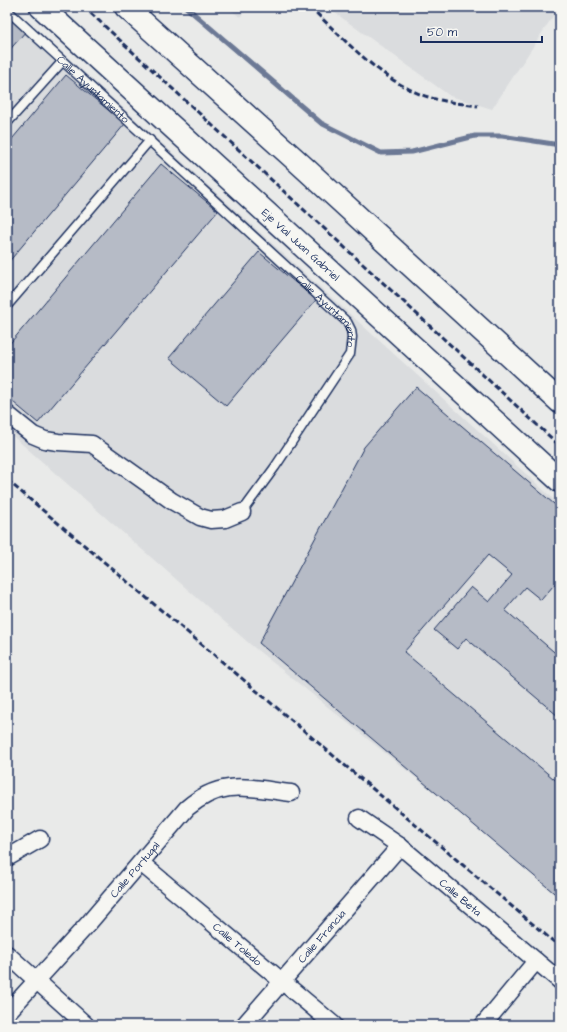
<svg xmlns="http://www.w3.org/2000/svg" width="567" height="1032" font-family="'Architects Daughter',sans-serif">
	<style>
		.built { fill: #dadcde }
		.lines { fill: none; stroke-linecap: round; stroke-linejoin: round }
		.stream { stroke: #6c7995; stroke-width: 5 }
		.building { fill: #b6bbc6; stroke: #1b2f5e }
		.lane-casing { stroke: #1b2f5e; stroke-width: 11 }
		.street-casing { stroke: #1b2f5e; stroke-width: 19 }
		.primary-casing { stroke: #1b2f5e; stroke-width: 25 }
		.lane { stroke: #f6f6f2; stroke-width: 8 }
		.street { stroke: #f6f6f2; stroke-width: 16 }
		.primary { stroke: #f6f6f2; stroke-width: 22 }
		.rail { stroke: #1b2f5e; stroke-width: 3; stroke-dasharray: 6 3; stroke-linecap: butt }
		.labels { text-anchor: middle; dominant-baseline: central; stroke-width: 4; stroke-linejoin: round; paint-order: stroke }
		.street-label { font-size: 11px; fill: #1b2f5e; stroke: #f6f6f2 }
	</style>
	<rect width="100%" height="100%" fill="#e9eae9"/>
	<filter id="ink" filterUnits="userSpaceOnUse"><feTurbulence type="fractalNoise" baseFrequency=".025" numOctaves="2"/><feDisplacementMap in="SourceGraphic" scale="8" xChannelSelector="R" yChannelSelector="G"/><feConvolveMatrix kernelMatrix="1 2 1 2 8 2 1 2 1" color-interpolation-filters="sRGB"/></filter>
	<g filter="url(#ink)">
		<!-- built -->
		<path class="built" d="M7,7H12L560,505V894L251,645L7,431Z
			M227,7H249L240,17Z
			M327,7H553L557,10L492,109L450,96Z"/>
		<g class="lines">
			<!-- stream -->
			<path class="stream" d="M186,7L321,123L381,153L412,152L475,136H502L560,145"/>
		</g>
		<!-- building -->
		<path class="building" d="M7,15L26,31L7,53Z
			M66,75L125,124L7,264V145Z
			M161,164L218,211L38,423L7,397V347Z
			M259,252L316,300L226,406L169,358Z
			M416,387L560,509V578L541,600L525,587L505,610L560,657V714L558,716L466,638L457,649L434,630L471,587L489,602L512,575L488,555L404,652L560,784V898L259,643L364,447Z"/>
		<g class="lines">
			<defs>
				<g id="lane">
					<path id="s1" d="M7,10L347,322L351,330L352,337L350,354L275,467L242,512"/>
					<path d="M7,123L62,62"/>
					<path d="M7,306L150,140"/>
				</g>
				<g id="street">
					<path d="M7,414L33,435L45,440L58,442L92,444L172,501L200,517L211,520L225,519L242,512"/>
					<path id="s2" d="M359,818L400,846L560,981"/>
					<path d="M7,858L40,839"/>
					<path id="s3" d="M141,863L334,1025"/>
					<path d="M7,954L86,1025"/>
					<path id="s4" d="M7,1013L88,924L187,808C222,778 249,788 291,793"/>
					<path id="s5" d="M244,1025L400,846"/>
					<path d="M483,1025L536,961"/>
				</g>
				<g id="primary">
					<path id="s6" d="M41,7L560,481"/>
					<path d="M126,7L298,162L560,402"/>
				</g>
			</defs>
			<!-- lane casing -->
			<use href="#lane" class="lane-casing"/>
			<!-- street casing -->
			<use href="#street" class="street-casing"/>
			<!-- primary casing -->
			<use href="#primary" class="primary-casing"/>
			<!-- lane -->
			<use href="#lane" class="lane"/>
			<!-- street -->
			<use href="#street" class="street"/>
			<!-- primary -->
			<use href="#primary" class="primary"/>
			<!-- rail -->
			<path class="rail" d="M84,7L560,446
				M310,7C342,37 373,72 413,91C433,101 457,103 478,106
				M7,480L560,947"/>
		</g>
	</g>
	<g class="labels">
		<!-- street labels -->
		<g class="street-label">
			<text stroke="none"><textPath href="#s1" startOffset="117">Calle Ayuntamiento</textPath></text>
			<text stroke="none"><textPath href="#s6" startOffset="352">Eje Vial Juan Gabriel</textPath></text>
			<text stroke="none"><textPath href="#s1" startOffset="441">Calle Ayuntamiento</textPath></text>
			<text stroke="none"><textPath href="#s4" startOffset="192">Calle Portugal</textPath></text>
			<text stroke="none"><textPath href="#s2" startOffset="129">Calle Beta</textPath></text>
			<text stroke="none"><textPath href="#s5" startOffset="118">Calle Francia</textPath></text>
			<text stroke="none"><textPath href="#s3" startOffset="126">Calle Toledo</textPath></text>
		</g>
	</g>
	<!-- margin -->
	<rect width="567" height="1032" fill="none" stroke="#f6f6f2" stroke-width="24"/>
	<rect x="12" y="12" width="543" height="1008" fill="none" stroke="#1b2f5e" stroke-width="1.5" filter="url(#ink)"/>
	<!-- scale -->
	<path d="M421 36v6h121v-6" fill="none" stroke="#1b2f5e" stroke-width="2"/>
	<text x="427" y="36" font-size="12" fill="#1b2f5e" stroke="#f6f6f2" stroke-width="3" paint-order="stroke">50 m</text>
</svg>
